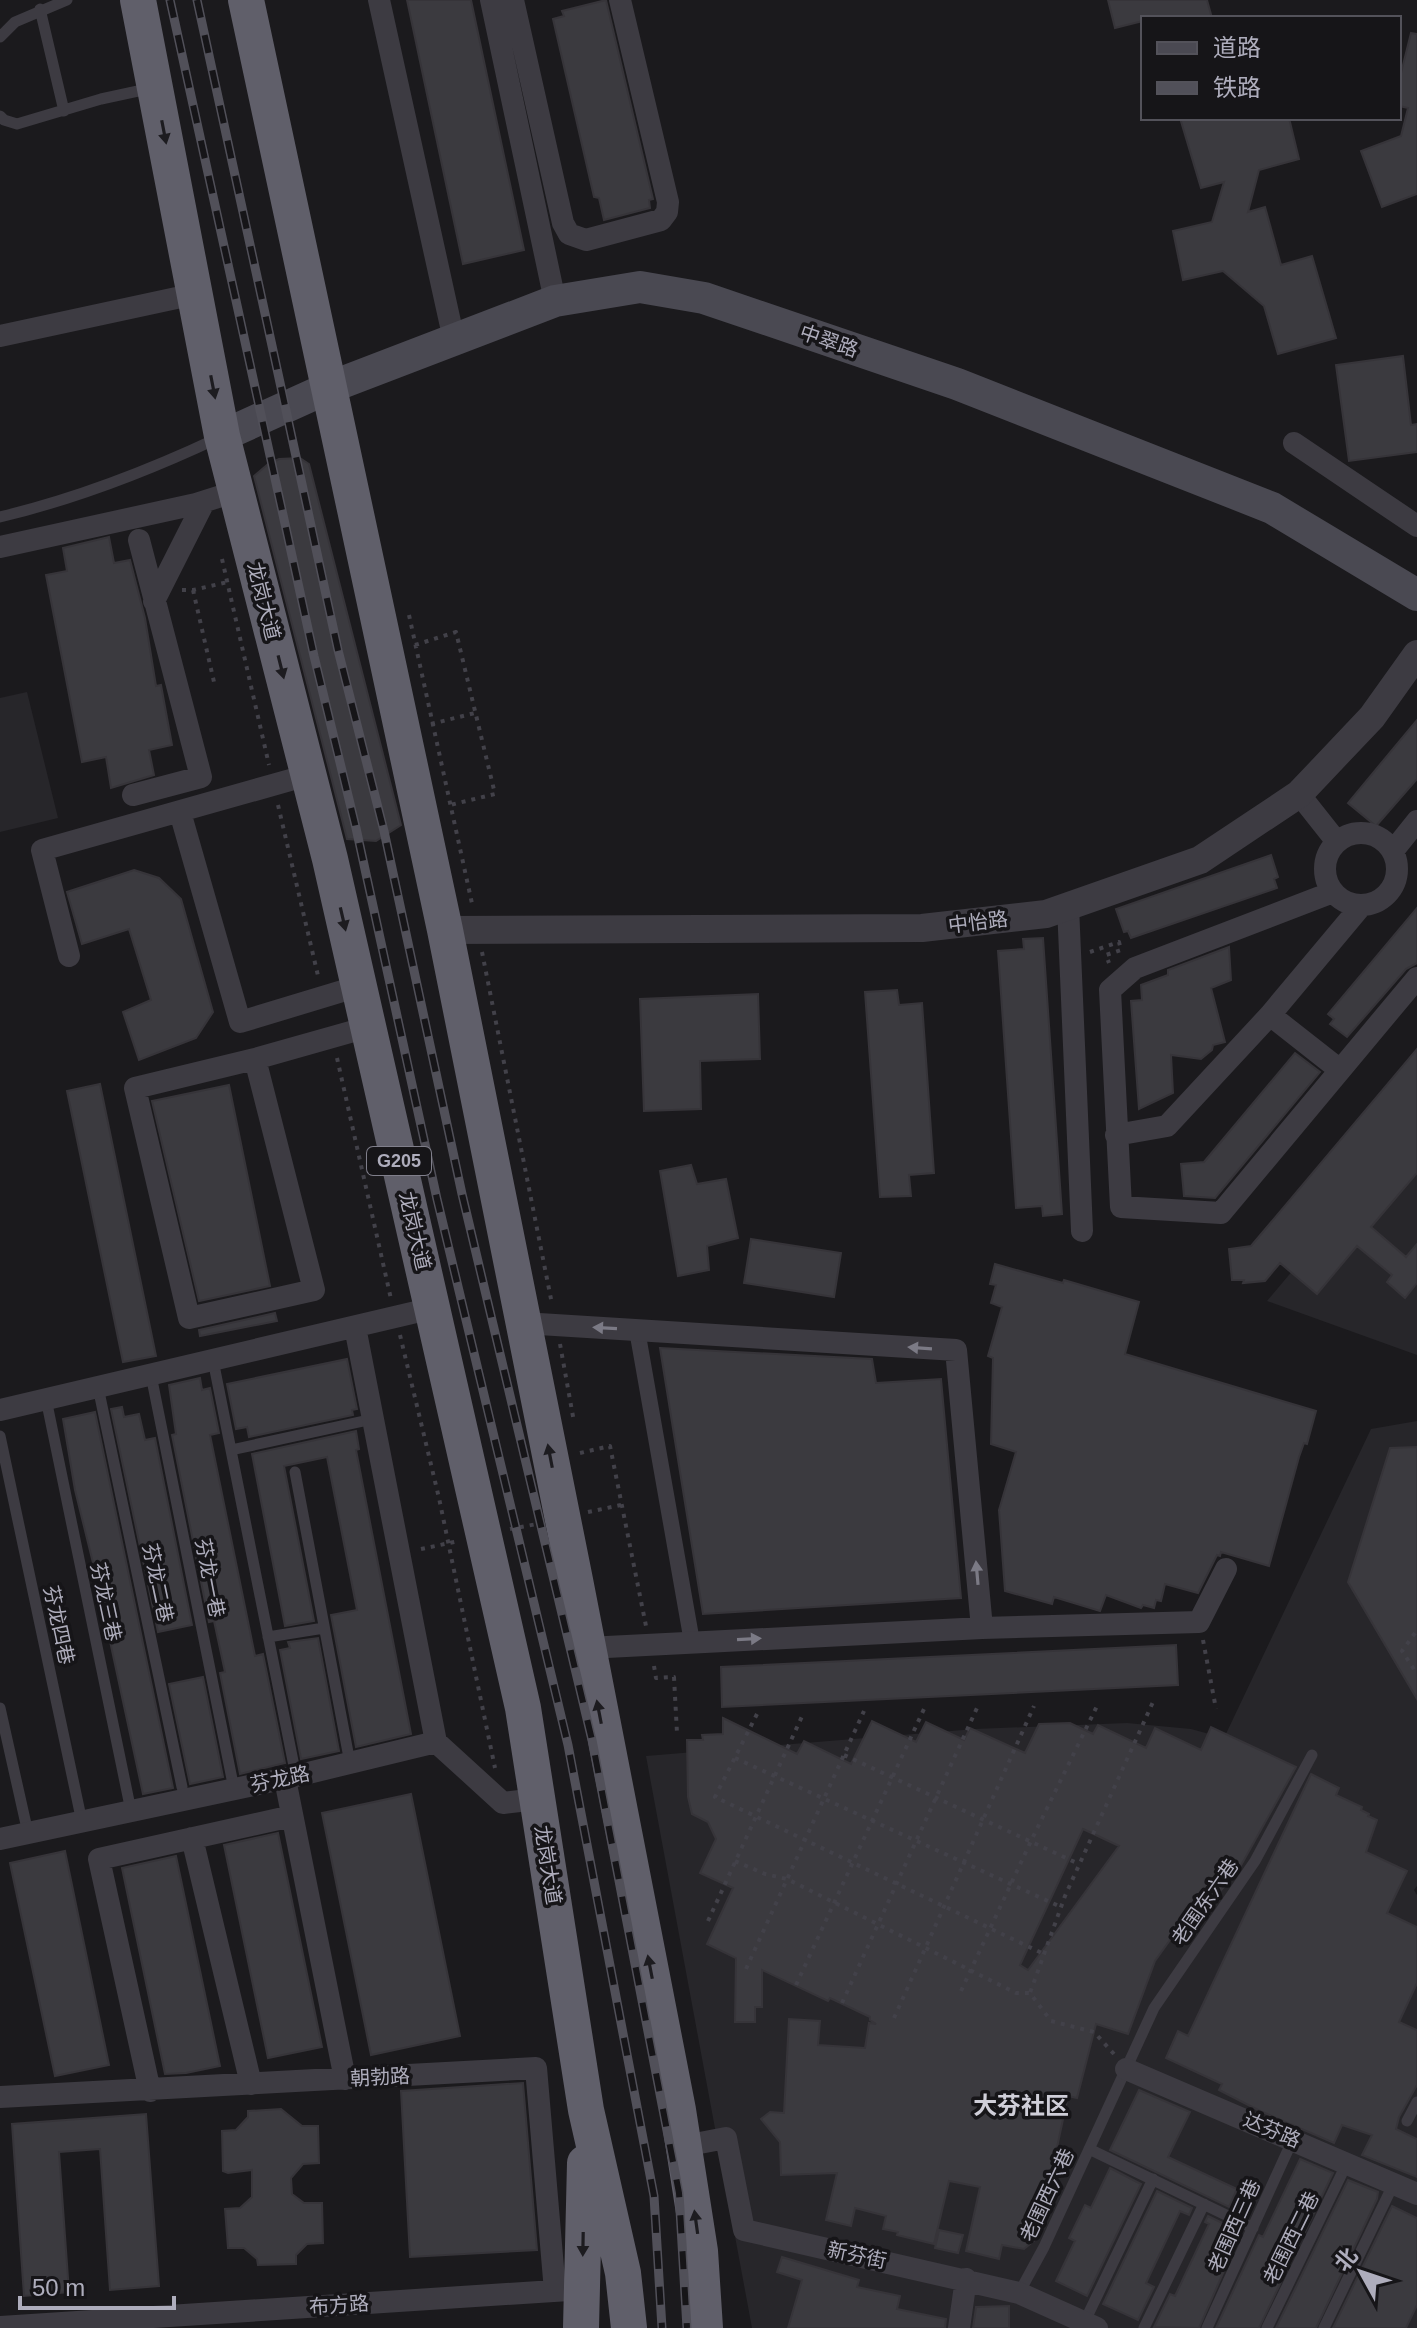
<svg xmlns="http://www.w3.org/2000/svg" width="1417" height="2328" font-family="Helvetica,'Noto Sans SC',sans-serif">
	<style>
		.built { fill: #27262a }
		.building { fill: #3b3a3f; stroke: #363439; stroke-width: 2; fill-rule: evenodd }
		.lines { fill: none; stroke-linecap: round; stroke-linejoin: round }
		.path { stroke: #424149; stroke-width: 4; stroke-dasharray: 4 6; stroke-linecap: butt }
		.service { stroke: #3d3b42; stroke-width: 11 }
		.pedestrian { stroke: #3d3b42; stroke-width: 16 }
		.minor { stroke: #3d3b42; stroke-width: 22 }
		.tertiary { stroke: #3d3b42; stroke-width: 28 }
		.secondary { stroke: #4a4952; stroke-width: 32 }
		.trunk { stroke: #605f6a; stroke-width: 36 }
		.rail-casing { stroke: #515059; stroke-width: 9 }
		.rail { stroke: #161518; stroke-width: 6; stroke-dasharray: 18; stroke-linecap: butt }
		.oneway { fill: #1d1c20 }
		.oneway2 { fill: #7b7a85 }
		.labels { text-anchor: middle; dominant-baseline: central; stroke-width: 7; stroke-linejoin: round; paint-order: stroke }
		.shield { fill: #161518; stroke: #807f8b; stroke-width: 2 }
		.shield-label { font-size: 18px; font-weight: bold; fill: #aeadbc }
		.street-label { font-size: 20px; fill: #aeadbc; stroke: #161518 }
		.quarter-label { font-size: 24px; font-weight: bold; fill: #cfced8; stroke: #161518 }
	</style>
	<rect width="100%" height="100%" fill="#1b1a1d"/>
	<!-- built -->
	<path class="built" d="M27,692L58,818L0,832V698Z
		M1417,1123V1355L1267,1301Z
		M1417,1421V1886L1414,1890L1417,1895V2328H752L646,1756L975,1729L1127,1723L1191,1729L1224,1738L1371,1429Z"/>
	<!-- building -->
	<path class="building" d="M407,0H471L524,250L463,264Z
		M606,0L653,199L649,200L650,208L604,220L599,198L594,197L553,19L564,16L562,11Z
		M1108,0H1207L1212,18H1143V21L1115,28Z
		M1411,33L1417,34V194L1382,207L1361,151L1401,136L1408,108L1399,106V81Z
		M1180,118H1289L1299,159L1259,170L1248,212L1265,207L1281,265L1312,256L1336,338L1278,354L1264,306L1223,271L1183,280L1173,231L1212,222L1224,182L1201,188Z
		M1403,356L1411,425L1417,424V452L1349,461L1336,365Z
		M300,458L309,464L401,825L376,841L347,839L254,476L268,464L279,459Z
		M109,537L114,563L130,560L145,618L156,686L161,685L172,745L149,750L154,775L111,788L106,757L82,762L46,575L67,571L63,548Z
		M1417,720V779L1376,826L1348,803Z
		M1271,855L1278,877L1274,879L1277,888L1131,938L1128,931L1124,932L1116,909Z
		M134,870L159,878L181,899L213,1012L196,1038L139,1060L123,1012L151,1000L129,929L82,944L67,892Z
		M1417,908V963L1406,969L1347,1037L1330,1024L1334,1019L1328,1014Z
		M1043,938L1062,1214L1043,1216L1042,1206L1016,1208L998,951L1024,949L1023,939Z
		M1229,947L1231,980L1211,988L1225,1042L1213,1045L1212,1050L1201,1059L1171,1055L1173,1093L1139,1109L1131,1001L1142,1000L1141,985L1168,975V970Z
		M897,990L899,1005L922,1003L934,1173L909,1175L911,1196L880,1197L865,992Z
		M758,994L760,1059L700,1061L701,1109L644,1111L640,999Z
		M1417,1049V1173L1371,1227L1406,1257L1417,1244V1283L1405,1298L1387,1282L1392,1275L1357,1246L1317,1294L1280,1263L1265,1281L1243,1283L1244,1280H1232L1229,1249L1251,1246Z
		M1295,1053L1320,1072L1215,1198L1184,1196L1181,1164L1204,1162Z
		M100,1084L156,1356L123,1362L67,1091Z
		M229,1085L270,1286L199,1301L152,1101Z
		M691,1165L697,1184L726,1179L738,1238L707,1246L709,1270L678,1276L660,1171Z
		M751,1239L841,1253L834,1297L744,1283Z
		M995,1264L1063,1283L1064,1280L1139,1302L1125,1354L1316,1411L1307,1444L1304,1443L1299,1457L1269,1566L1221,1552L1220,1556L1217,1555L1198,1593L1165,1584L1161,1601L1156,1600L1154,1608L1143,1605L1141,1608L1106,1595L1100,1611L1054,1597L1052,1604L1005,1591L999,1510L1016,1452L991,1444L993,1358L988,1356L1002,1307L991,1303L996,1285L990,1284Z
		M275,1313L277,1321L200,1336L199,1330Z
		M660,1348L872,1359L876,1383L941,1379L961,1598L703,1614Z
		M347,1359L357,1409L352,1410L353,1415L249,1437L247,1427L236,1429L227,1384Z
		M200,1378L202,1390L210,1388L219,1433L210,1435L255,1656L263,1654L285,1763L240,1774L220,1673L225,1672L214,1621L209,1622L172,1435L176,1434L169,1385Z
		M122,1407L124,1417L139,1414L145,1440L155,1438L192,1625L158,1632L111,1409Z
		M95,1412L173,1788L143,1794L94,1567L75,1490L63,1419Z
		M356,1431L359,1449L356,1450L411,1734L356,1747L331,1615L357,1610L327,1457L284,1466L314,1621L285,1626L252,1454Z
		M1417,1447V1699L1348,1582L1390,1448Z
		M318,1638L339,1751L301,1759L280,1650L290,1648L288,1642Z
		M1176,1645L1178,1685L722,1707L721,1667Z
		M203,1677L223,1777L190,1784L169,1684Z
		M723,1718L797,1754L804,1741L851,1764L872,1721L916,1742L926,1722L964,1740L970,1728L1025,1753L1039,1724L1070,1723L1093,1734L1098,1725L1146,1748L1155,1728L1201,1750L1211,1727L1296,1767L1239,1869L1212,1901L1203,1894L1155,1961L1128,2034L1096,2024L1077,2098L1068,2096L1042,2218H1040L1035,2240L1024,2249L1002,2245L999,2259L966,2251L980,2187L949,2181L934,2244L897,2235L898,2232L883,2229L886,2216L855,2208L851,2226L826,2220L837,2173L781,2175L780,2142L761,2119L770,2112L784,2113L789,2019L820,2021L818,2045L865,2048L869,2023L876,2024L870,2020V2017L830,1998L828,2001L762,1970V2007H755V2022H735L736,1958L707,1944L733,1888L700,1873L716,1839L708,1822L692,1814L688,1797L687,1740H703L702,1735L723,1734ZM1083,1829L1119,1846L1028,1970L1020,1965Z
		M1311,1774L1339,1788L1336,1795L1362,1807L1361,1810L1369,1814L1368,1816L1377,1820L1366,1852L1407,1871L1387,1913L1417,1927V1983L1399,2022L1417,2030V2085L1399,2117L1396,2129L1417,2139V2177L1362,2155L1372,2135L1342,2125L1334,2143L1260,2111L1219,2090L1222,2084L1166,2058L1178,2031L1188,2036Z
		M411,1794L460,2036L371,2055L322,1813Z
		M278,1833L322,2047L268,2058L224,1845Z
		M65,1851L109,2065L55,2076L10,1863Z
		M176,1856L220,2066L186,2073L165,2074L122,1868Z
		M523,2083L537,2250L410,2257L401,2091Z
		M1139,2090L1190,2112L1168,2157L1237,2189L1229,2207L1110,2150Z
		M281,2109L302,2126H318L319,2163L303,2164L291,2178L292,2194L304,2203H322L323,2243L307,2244L296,2255V2264L258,2265L257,2259L244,2248H228L225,2209L240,2208L252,2197V2170L228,2173L223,2171L222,2131L236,2130L248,2117V2111Z
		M146,2114L159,2286L110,2290L100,2149L59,2152L69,2292L24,2296L12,2124Z
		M1300,2159L1333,2173L1259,2328H1216L1259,2235L1263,2237Z
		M1110,2168L1141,2184L1087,2296L1056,2281L1075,2241L1069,2238L1085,2205L1091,2208Z
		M1348,2180L1378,2192L1377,2199L1316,2328H1276Z
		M1157,2191L1192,2208L1189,2215L1180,2211L1146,2283L1154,2287L1138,2320L1103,2304Z
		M1392,2206L1417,2218V2305L1406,2328H1333Z
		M1208,2216L1241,2232L1199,2328L1154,2327L1170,2294L1175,2296L1209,2224L1205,2222Z
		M939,2230L963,2235L958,2253L935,2248Z
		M782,2257L859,2280L857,2287L900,2296L897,2309L946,2319L945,2328H788L802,2280L777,2272Z
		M1009,2306V2328H973L976,2307Z"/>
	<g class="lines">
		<!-- path -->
		<path class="path" d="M222,559L269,765
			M182,590H193L228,582
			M193,590L214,682
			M409,615L473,908
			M415,645L456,632L495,794L450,805
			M431,724L475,713
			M278,805L319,980
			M482,952L552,1304
			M1090,952L1119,942L1121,950L1106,955L1109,963
			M337,1058L391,1299
			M400,1335L439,1498L495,1768
			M560,1344L574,1422
			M580,1453L610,1446L646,1626
			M588,1512L621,1505
			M510,1529L537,1524
			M421,1549L459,1541
			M1415,1633L1402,1651L1417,1674
			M1203,1640L1216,1709
			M654,1666L656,1678L674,1677L677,1733
			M757,1714L715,1797L1044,1954
			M844,1755L1079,1864
			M735,1758L1061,1907
			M735,1861L765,1874L787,1879L1016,1993H1030
			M708,1921L804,1712
			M746,1969L864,1711
			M796,1985L924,1709
			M961,1991L1031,1841L1098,1704
			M842,2003L977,1708
			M894,2018L1034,1706
			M1114,2054L1094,2032L1051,2021L1030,1993L1065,1896L1153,1702"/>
		<!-- service -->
		<path class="service" d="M40,9L64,111
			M0,37L15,22L67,0
			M0,116L4,120L17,124L101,99L152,88
			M0,517C75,499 148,471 218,438
			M213,1360L296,1776
			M151,1375L234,1789
			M98,1387L182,1787
			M46,1399L131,1811
			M0,1436L82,1822
			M231,1450L373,1419
			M295,1472L350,1763
			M268,1637L324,1628
			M0,1708L28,1833
			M1407,2121L1417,2102
			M1089,2149L1253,2228
			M1019,2293L1044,2247L1154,2008L1255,1861L1312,1755
			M1084,2323L1153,2179
			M1144,2328L1204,2204
			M1207,2328L1293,2139
			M1267,2328L1347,2163
			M1324,2328L1394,2183"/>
		<!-- pedestrian -->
		<path class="pedestrian" d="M637,1330L692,1642"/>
		<!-- minor -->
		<path class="minor" d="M379,0L454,340
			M491,0L555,301
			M513,0L563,223L569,234L586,240L661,220L667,212L668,202L620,0
			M0,336L195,294
			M1294,443L1417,526
			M0,547L196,504L237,491
			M154,601L204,502
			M1299,794L1337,842
			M133,795L201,777L139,540
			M180,812L240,1022L359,986
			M1325 869a36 36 0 1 1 72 0a36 36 0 1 1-72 0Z
			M1393,851L1417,821
			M1333,892L1135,968L1110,990L1121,1207L1221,1213L1417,978
			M1068,906L1082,1231
			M69,956L42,850L308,775
			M1270,1015L1340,1070
			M255,1059L314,1290L189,1318L135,1088L255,1059L368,1027
			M1116,1135L1167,1126L1270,1015L1362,905
			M523,1323L956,1350L982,1628L587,1648
			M355,1327L436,1742
			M0,1410L433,1308
			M982,1628L1199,1622L1226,1569
			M285,1779L345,2079
			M192,1838L251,2084
			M0,1839L296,1776L436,1742L503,1803L537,1799
			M1126,2069L1417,2194
			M150,2091L99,1859L292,1816
			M0,2097L536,2068L555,2291
			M684,2146L726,2138L744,2230L1019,2293L1097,2328
			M0,2327L569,2290
			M959,2328L966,2279"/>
		<!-- tertiary -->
		<path class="tertiary" d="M445,930L922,928L1046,914L1200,860L1299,794L1372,717L1417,654"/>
		<!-- secondary -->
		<path class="secondary" d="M222,436L328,388L555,301L640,287L704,298L957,384L1272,508L1417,595"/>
		<!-- trunk -->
		<path class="trunk" d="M138,0L222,436L330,859L523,1708L586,2110L623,2273L629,2328
			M246,0L445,930L575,1580L678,2110L700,2251L705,2328
			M581,2328L585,2163"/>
		<defs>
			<path id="rail" d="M170,0L314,656L356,828L437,1199L568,1745L654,2196L662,2328
				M197,0L338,650L384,831L462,1194L592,1740L679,2193L687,2328"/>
		</defs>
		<!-- rail casing -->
		<use href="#rail" class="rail-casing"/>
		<!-- rail -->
		<use href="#rail" class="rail"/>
	</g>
	<!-- one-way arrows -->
	<defs><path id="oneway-solid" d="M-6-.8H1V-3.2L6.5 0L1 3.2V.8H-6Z" transform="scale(2)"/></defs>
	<g class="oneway">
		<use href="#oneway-solid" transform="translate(164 132) rotate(79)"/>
		<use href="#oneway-solid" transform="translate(213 387) rotate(79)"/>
		<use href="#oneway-solid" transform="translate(281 667) rotate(76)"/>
		<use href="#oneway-solid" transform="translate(343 919) rotate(77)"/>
		<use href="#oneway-solid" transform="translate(550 1456) rotate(-101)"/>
		<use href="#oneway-solid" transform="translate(599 1712) rotate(-101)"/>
		<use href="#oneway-solid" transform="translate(650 1967) rotate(-101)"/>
		<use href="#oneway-solid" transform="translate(696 2222) rotate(-98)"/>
		<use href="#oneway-solid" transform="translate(583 2244) rotate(91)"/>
	</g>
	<g class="oneway2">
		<use href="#oneway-solid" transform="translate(605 1328) rotate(-177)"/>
		<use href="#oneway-solid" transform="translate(920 1348) rotate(-176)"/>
		<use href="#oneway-solid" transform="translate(977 1573) rotate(-95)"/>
		<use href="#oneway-solid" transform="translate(749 1639) rotate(-3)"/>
	</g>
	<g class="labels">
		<!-- shield labels -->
		<rect class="shield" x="367" y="1147" width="64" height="28" rx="6"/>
		<g class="shield-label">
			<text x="399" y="1161">G205</text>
		</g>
		<!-- street labels -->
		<g class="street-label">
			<text transform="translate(829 341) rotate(19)">中翠路</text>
			<text transform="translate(264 601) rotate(76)">龙岗大道</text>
			<text transform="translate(978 922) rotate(-7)">中怡路</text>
			<text transform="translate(415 1231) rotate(77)">龙岗大道</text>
			<text transform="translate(210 1578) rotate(79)">芬龙一巷</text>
			<text transform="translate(158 1583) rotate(78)">芬龙二巷</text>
			<text transform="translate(106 1602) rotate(78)">芬龙三巷</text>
			<text transform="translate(59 1625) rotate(78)">芬龙四巷</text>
			<text transform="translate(280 1779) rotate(-12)">芬龙路</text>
			<text transform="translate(548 1865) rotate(81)">龙岗大道</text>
			<text transform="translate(1205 1902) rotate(-55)">老围东六巷</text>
			<text transform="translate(380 2077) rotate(-3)">朝勃路</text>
			<text transform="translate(1272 2130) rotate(23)">达芬路</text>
			<text transform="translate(1047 2195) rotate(-65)">老围西六巷</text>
			<text transform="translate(1234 2226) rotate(-66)">老围西三巷</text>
			<text transform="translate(1291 2238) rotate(-64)">老围西二巷</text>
			<text transform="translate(857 2255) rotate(12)">新芬街</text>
			<text transform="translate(339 2305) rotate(-4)">布方路</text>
		</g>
		<!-- quarter labels -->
		<g class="quarter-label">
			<text x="1021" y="2105">大芬社区</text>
		</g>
	</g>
	<!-- legend -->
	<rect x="1141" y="16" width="260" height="104" fill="#161518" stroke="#53525a" stroke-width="2"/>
	<rect x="1157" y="42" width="40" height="12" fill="#4a4952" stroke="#53525a" stroke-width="2"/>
	<text x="1213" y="56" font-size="24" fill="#aeadbc">道路</text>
	<rect x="1157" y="82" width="40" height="12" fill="#515059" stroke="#53525a" stroke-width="2"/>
	<text x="1213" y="96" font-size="24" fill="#aeadbc">铁路</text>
	<!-- north arrow -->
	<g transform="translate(1361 2272) rotate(310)" stroke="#161518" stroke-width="6" paint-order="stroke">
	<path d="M0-6L14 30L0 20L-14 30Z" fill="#aeadbc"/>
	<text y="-12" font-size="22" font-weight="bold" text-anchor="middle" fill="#aeadbc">北</text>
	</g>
	<!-- scale -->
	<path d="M20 2296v12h154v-12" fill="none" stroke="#aeadbc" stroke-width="4"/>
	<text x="32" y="2296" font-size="24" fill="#aeadbc" stroke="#161518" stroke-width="6" paint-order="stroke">50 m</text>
</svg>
